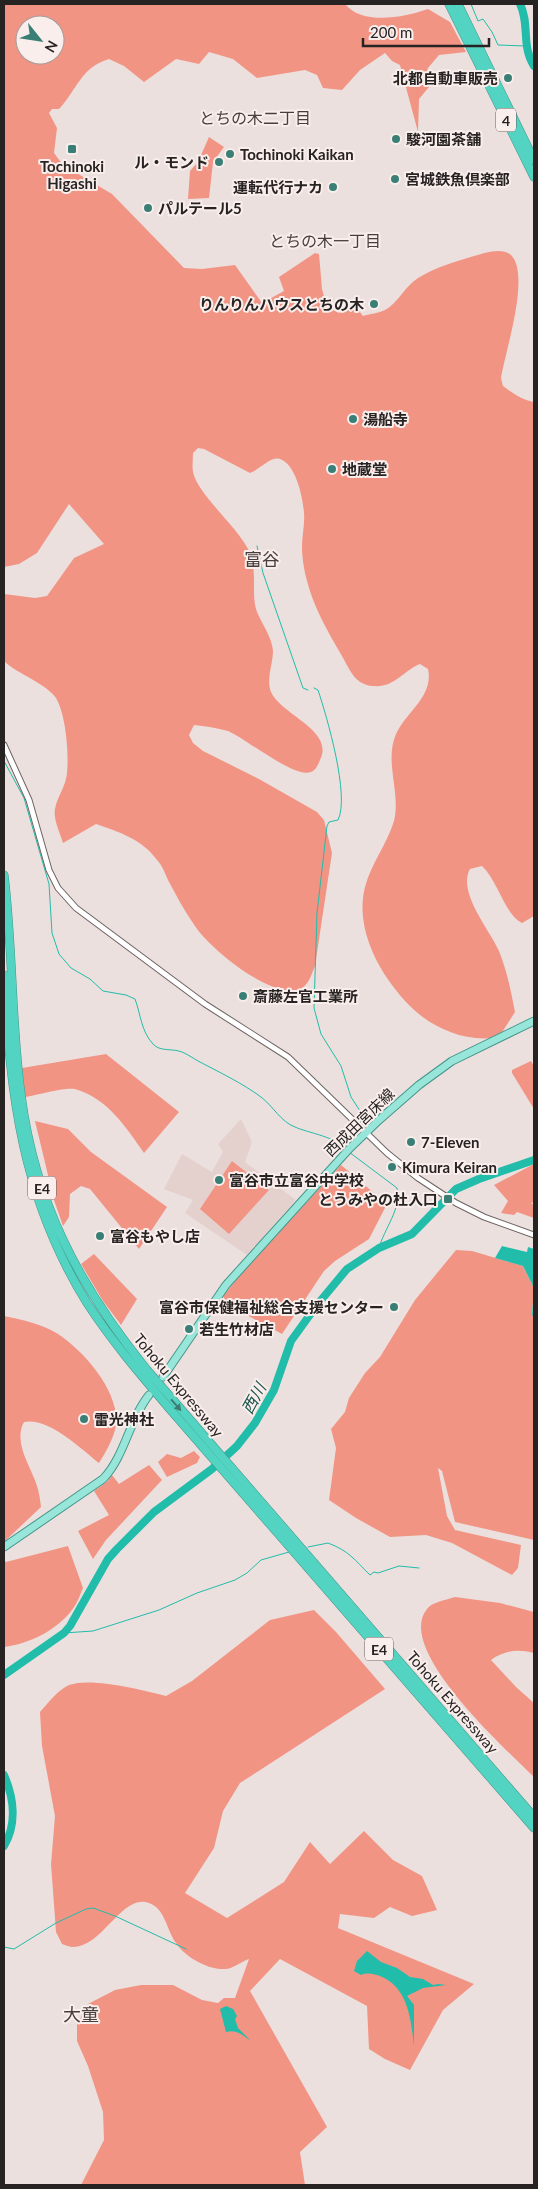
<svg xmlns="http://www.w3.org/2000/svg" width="538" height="2189" font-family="Lato,'Noto Sans JP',sans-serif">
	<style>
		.built { fill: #e4d1ce }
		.green { fill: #f29484; fill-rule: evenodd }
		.water { fill: #22bcaa }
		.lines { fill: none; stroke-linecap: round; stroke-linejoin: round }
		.stream { stroke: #22bcaa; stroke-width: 1 }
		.river { stroke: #22bcaa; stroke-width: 8 }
		.minor-casing { stroke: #6d6462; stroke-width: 7 }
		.major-casing { stroke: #44958a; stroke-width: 9 }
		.highway-casing { stroke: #44958a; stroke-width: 9 }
		.minor { stroke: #fff; stroke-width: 5 }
		.major { stroke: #98e5da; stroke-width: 7 }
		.highway { stroke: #53d3c1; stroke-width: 8 }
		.oneway { fill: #3d7b72 }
		.poi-dot { fill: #3a7f75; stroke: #f9eeeb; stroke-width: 2 }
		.labels { text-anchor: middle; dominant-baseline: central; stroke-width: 4; stroke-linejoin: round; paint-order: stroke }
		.shield { fill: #f9eeeb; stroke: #66605f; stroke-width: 1 }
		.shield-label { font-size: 14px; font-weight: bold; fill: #272323 }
		.poi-label { font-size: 15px; font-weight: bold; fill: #272323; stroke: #f9eeeb; text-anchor: start }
		.street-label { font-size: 15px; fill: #272323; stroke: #f9eeeb }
		.neighbourhood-label { font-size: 16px; fill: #473e3d; stroke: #f9eeeb }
		.water-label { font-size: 16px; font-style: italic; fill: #18534b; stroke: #f9eeeb }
		.quarter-label { font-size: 18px; fill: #473e3d; stroke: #f9eeeb }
	</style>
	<rect width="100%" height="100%" fill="#ebe0de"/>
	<!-- built -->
	<path class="built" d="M241,1119L252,1142L245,1162L296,1200L247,1255L185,1213L193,1200L164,1189L182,1154L212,1172L223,1152L218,1144Z"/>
	<!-- green -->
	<path class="green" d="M4,4H345C363,26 405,17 428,9L450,22L466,52L439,55L428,68L423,82L429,87L419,99L418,132L400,65L392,61L385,53L360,70L342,90L323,88L317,75L305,70L257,78L233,59L209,52L199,64L176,59L144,82L124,66L109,59C81,67 77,90 59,109H52L49,113L57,128L54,153L63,165L112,194L184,268L202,269L235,265L262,303L284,291L279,277L315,253L319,254L322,289L327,307L339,313L356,307L363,316C369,314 379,313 385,310C398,303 405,286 418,278C436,267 454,262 474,256C485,253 502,247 511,255C531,275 505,352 501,378L503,386C512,393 523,400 534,402V916L522,923C505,915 498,881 482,866L470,869C457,892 490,930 499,951C507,971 511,991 515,1012L499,1037C467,1043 433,1029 410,1006C381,977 354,930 365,887C371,864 387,844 394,821C401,793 384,761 396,734C406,712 434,696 428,669L420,664C403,671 394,688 373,686C355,685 350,670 342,656C328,632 314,608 307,581C304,570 302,557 302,547C302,535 305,524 304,513C303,498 296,464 280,459C271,456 259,470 250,473L204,449L198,448L193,453C193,459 192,466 193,472C197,493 237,527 248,549C259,571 250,593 257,612C262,624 272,637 273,651C273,664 266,679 271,692C281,715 335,730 320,760C318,765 316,770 311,772C295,779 245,738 228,731C217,728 205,726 194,725L189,735L193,743L203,751L259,779L317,812L324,820L332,853L315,966C312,973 309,984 302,988C275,1003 209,948 195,926C185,912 176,895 168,880C165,873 162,865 157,860C142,839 119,832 96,824L63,843C60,833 53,819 55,809C57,797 66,786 67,773C69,754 66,715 56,698C46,683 17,674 4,661V594L35,598L47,596L74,558L104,544L69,504L37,553L19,564L4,567ZM25,25H55V55H25Z
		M209,137L224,147L213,162L209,198L188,199L190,171L198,162Z
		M106,1054L179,1112L144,1153C126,1127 107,1098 75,1089C65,1087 37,1095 25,1097L22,1068Z
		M531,1061L534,1066V1109L512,1073V1070Z
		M35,1121L68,1129L91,1152L167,1207L139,1249L90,1189L81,1186L70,1194L69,1217L63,1226L54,1200Z
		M232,1161L269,1190L229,1234L200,1209Z
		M534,1164V1202L531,1203L534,1205V1218L517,1212L514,1215L501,1213L508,1201L494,1185Z
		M341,1165L387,1204L369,1239L335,1261L324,1271L282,1334L228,1305L223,1296L247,1267Z
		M456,1250L472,1251L523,1266L534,1288L532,1315L534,1313V1540L455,1522L442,1471L438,1468L447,1516L455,1530L521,1545L518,1568L512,1575L452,1543L426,1535L390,1537L356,1518L329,1500L336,1448L331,1429L345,1412L349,1398L365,1373L380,1357L415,1300Z
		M94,1254L137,1299L121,1325L103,1301L81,1264Z
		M4,1316C23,1320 42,1324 58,1334C84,1351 120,1392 116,1425C114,1438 106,1452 99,1463C81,1449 49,1417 24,1422C13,1442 30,1465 36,1483C39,1491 40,1499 41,1507L4,1542Z
		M194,1451L200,1457L197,1463L167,1477L158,1462L167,1454L181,1458Z
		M149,1465L162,1480L106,1540L93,1559L78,1531L109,1515L94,1491L108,1481L112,1475L119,1484Z
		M68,1546L83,1588C80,1595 77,1604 72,1610C57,1630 29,1644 4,1647V1560L6,1562Z
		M455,1597L500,1603L534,1612V1653C518,1649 505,1650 491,1660L516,1687L534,1703V1777C507,1750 394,1649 427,1609C432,1602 446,1600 455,1597Z
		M314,1610L336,1632L385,1689L240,1783L223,1811L214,1848L185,1893L227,1918L284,1882L310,1842L330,1864L364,1831L393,1860L422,1876L437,1910L412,1916L390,1907L374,1918L340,1914L338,1928L474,1984L443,2010L410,2070L385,2059L369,2049L367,2006L280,1959L250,1991L327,2127L300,2152L305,2185H81L104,2140L103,2112L88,2066L77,2041V2025L88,2004L115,1990L141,1985H173L202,2000L218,2003L224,1998H235L249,1959C242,1961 233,1969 225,1969C208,1970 185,1957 176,1943C167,1931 165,1908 149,1903C122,1893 103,1947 73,1947C70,1947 65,1945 62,1944L56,1932L51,1864L55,1816L42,1746L40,1712C48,1703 58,1690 69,1685C92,1677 142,1690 166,1696L192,1681L270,1620Z"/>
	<!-- water -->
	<path class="water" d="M502,1246L527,1252L528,1247L534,1249V1313L532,1316L534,1288L523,1266L495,1258Z
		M367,1951L381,1962L397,1968L410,1977L423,1979L433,1985L438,1984L446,1985L423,1988L407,1996L414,2005V2046C411,2019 408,1987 380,1976C373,1974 368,1972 361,1975L354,1971L357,1961Z
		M226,2006L233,2009L237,2016L235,2019L238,2028L251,2041C242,2035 237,2029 226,2032L220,2009Z"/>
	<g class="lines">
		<!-- stream -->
		<path class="stream" d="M433,4H435
			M471,4L478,21L483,19L492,32L498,45L525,46
			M257,546L263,573L303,688L308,690
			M314,688L318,690C327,717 350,796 338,820L329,822L327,826L317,913L314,1008L321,1034L341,1066L351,1097L362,1114L360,1123
			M4,761L24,798L49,884L52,933L59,954L71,968L90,979L103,991L126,995L135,999C141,1015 141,1031 153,1044C160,1052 172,1048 182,1052C187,1054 193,1058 198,1061C219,1072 242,1083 261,1097C273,1106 281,1122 295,1127C308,1133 338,1137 346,1150
			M344,1145L358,1126
			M349,1152L397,1188C402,1208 384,1229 379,1248
			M308,1547L328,1543C349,1551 354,1559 370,1575L374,1572L378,1573L399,1566L419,1568
			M64,1633L93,1631L159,1610L197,1593L235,1580L247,1573L261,1560L289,1552
			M4,1947L14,1949L56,1923L86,1909L93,1908L115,1916L186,1949"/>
		<!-- river -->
		<path class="river" d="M520,4C530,24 521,46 534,66
			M4,1675L64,1633L70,1626L108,1559L117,1549L154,1512L212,1469L237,1446L255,1423L274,1390L291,1341L317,1305L347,1269L379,1248L412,1234L456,1189L479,1179L534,1160
			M4,1775C14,1798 17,1824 4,1846"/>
		<defs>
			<path id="minor" d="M4,745L29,800L49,870L58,888L76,908L205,1004L288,1057L387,1153L418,1178L456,1203L484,1217L534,1235"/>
			<path id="major" d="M163,1377L226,1285L350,1148L379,1120L419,1085L452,1061L534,1021
				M4,1547L103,1479C125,1456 129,1420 149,1395"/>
			<path id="highway" d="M449,4L534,177
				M458,4L534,160
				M4,875C13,948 11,1022 21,1095C35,1203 79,1286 147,1370L534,1817
				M4,975C10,1095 22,1198 87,1303C111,1340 140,1374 169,1408L534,1828"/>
		</defs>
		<!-- minor casing -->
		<use href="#minor" class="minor-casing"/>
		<!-- major casing -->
		<use href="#major" class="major-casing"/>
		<!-- highway casing -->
		<use href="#highway" class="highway-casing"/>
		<!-- minor -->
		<use href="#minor" class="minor"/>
		<!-- major -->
		<use href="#major" class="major"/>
		<!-- highway -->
		<use href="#highway" class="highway"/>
	</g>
	<!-- one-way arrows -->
	<defs><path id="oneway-solid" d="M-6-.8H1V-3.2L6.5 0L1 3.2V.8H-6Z" transform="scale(1.25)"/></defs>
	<use class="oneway" href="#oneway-solid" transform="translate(176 1405) rotate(49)"/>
	<!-- markers -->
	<g class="poi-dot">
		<circle cx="508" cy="78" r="5"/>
		<circle cx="396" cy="139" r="5"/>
		<rect x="67" y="144" width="10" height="10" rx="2.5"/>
		<circle cx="230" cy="154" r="5"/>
		<circle cx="219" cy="162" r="5"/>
		<circle cx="395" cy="179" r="5"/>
		<circle cx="333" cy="187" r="5"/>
		<circle cx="148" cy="208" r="5"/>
		<circle cx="374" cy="304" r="5"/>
		<circle cx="353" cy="419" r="5"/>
		<circle cx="332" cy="469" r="5"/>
		<circle cx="243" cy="996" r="5"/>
		<circle cx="411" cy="1142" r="5"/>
		<circle cx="392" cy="1167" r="5"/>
		<circle cx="219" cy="1180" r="5"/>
		<rect x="443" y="1194" width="10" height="10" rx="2.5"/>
		<circle cx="100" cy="1236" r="5"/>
		<circle cx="394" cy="1307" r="5"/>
		<circle cx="189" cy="1329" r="5"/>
		<circle cx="84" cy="1419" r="5"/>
	</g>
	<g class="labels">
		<!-- shield labels -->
		<g class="shield">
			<rect x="496" y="108.5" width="20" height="23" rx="4"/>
			<rect x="28" y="1176.5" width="28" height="23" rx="4"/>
			<rect x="365" y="1637.5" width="28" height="23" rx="4"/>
		</g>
		<g class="shield-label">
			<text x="506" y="120">4</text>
			<text x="42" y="1188">E4</text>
			<text x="379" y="1649">E4</text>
		</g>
		<!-- poi labels -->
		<g class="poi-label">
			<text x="498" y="78" text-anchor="end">北都自動車販売</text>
			<text x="406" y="139">駿河園茶舗</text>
			<text x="240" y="154">Tochinoki Kaikan</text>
			<text x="209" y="162" text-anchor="end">ル・モンド</text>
			<text x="72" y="166" text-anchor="middle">Tochinoki<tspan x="72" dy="17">Higashi</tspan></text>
			<text x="405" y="179">宮城鉄魚倶楽部</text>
			<text x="323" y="187" text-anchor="end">運転代行ナカ</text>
			<text x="158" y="208">パルテール5</text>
			<text x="364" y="304" text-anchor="end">りんりんハウスとちの木</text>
			<text x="363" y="419">湯船寺</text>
			<text x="342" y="469">地蔵堂</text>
			<text x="253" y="996">斎藤左官工業所</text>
			<text x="421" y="1142">7-Eleven</text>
			<text x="402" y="1167">Kimura Keiran</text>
			<text x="229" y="1180">富谷市立富谷中学校</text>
			<text x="438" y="1199" text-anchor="end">とうみやの杜入口</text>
			<text x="110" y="1236">富谷もやし店</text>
			<text x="384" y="1307" text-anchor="end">富谷市保健福祉総合支援センター</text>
			<text x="199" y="1329">若生竹材店</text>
			<text x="94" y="1419">雷光神社</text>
		</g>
		<!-- street labels -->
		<g class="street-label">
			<text transform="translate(359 1122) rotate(-44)">西成田宮床線</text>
			<text transform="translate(179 1385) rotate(50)">Tohoku Expressway</text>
			<text transform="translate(453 1702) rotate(49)">Tohoku Expressway</text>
		</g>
		<!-- neighbourhood labels -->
		<g class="neighbourhood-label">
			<text x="255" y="117">とちの木二丁目</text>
			<text x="325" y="240">とちの木一丁目</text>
		</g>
		<!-- water labels -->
		<g class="water-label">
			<text transform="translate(253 1398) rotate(-61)">西川</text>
		</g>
		<!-- quarter labels -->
		<g class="quarter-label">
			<text x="262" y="559">富谷</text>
			<text x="81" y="2014">大童</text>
		</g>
	</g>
	<!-- border -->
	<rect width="538" height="2189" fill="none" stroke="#272323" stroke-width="10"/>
	<!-- north arrow -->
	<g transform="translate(40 40) rotate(120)"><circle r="24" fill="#f9eeeb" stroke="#a59d9b"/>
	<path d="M0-4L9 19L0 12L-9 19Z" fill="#3a7f75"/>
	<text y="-8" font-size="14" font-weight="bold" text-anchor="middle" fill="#272323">N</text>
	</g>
	<!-- scale -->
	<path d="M363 38v8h126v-8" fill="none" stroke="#272323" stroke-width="2.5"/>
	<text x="370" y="38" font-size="15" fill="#272323" stroke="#f9eeeb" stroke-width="4" paint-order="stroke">200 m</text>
</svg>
